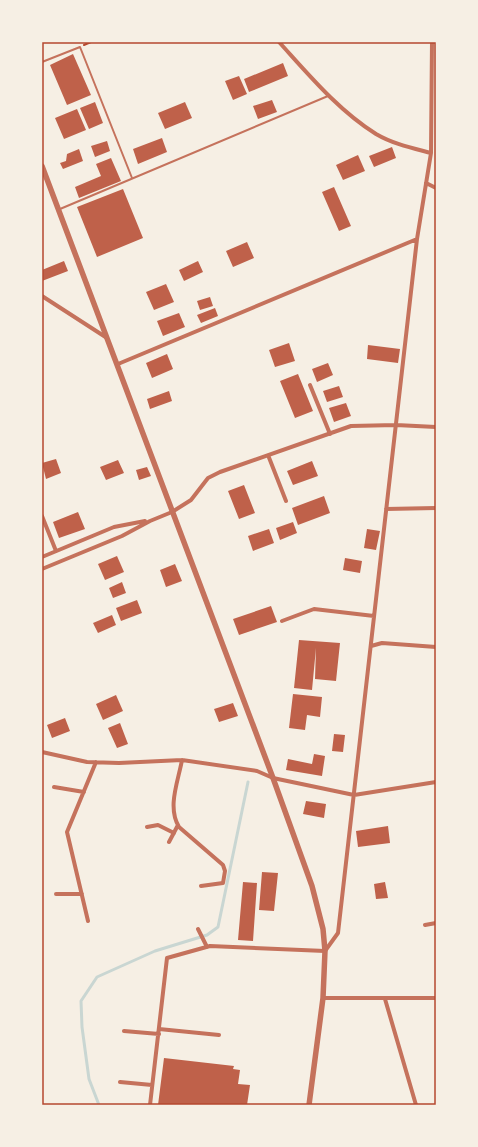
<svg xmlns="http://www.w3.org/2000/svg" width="478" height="1147" font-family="Roboto,sans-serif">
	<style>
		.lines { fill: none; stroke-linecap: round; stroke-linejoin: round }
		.stream { stroke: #c9d6d2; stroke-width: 3 }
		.building { fill: #bf614a }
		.path { stroke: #b5482f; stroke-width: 2 }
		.service { stroke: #c5725c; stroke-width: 2 }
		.minor { stroke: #c5725c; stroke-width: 4 }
		.tertiary { stroke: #c5725c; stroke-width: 5.5 }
		.neatline { fill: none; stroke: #b5482f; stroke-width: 1.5 }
	</style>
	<rect width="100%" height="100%" fill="#f6efe4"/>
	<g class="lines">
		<!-- stream -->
		<path class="stream" d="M99,1105L89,1079L82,1027L81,1001L97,977L155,951L207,935L218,927L248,782"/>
	</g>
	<!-- building -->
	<path class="building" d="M73,54L91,95L67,105L50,65Z
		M283,63L288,76L249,92L244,79Z
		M239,76L247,94L233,100L225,81Z
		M272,100L277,112L258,119L253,106Z
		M95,102L103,123L89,129L80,108Z
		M185,102L192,118L165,129L158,113Z
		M77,109L86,130L64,139L55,118Z
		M162,138L167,152L138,164L133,149Z
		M107,141L110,151L95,157L91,146Z
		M392,147L396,158L374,167L369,156Z
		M79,149L83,161L63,169L60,163L66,161L67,154Z
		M358,155L365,171L343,180L336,165Z
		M111,158L121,181L79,198L75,187L101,176L96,164Z
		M334,187L351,226L339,231L322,192Z
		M123,189L143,238L97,257L77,207Z
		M247,242L254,258L233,267L226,251Z
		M64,261L68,271L42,281V270Z
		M198,261L203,272L184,281L179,270Z
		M166,284L174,302L154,310L146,292Z
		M210,297L213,306L200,310L197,301Z
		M215,308L218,316L201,323L197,315Z
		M179,313L185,327L163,336L157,321Z
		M289,343L295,361L275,367L269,350Z
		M368,345L400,349L398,363L367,359Z
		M167,354L173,369L152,378L146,363Z
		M328,363L333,375L317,382L312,369Z
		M298,374L313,411L295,418L280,381Z
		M339,386L343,397L327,402L323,391Z
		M169,391L172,401L150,409L147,399Z
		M346,403L351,416L334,422L329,408Z
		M56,459L61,473L46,479L42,463Z
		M118,460L124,473L106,480L100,467Z
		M312,461L318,476L293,485L287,471Z
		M147,467L151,476L139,480L136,470Z
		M244,485L255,513L239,519L228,491Z
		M324,496L330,513L298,525L292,508Z
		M78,512L85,529L59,538L53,522Z
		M293,522L297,533L280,540L276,528Z
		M269,529L274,543L253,551L248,536Z
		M367,529L380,531L376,550L364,548Z
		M117,556L124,572L105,580L98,564Z
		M345,558L362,561L360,573L343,570Z
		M175,564L182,581L166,587L160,570Z
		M122,582L126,593L113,598L109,588Z
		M137,600L142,613L121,621L116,608Z
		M271,606L277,622L239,635L233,619Z
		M112,615L116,625L98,633L93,623Z
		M299,640L340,643L336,681L315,679L316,648L312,690L294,688Z
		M293,694L322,697L320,717L307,715L305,730L289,728Z
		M116,695L123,711L103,720L96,704Z
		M233,703L238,716L219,722L214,709Z
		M65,718L70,731L52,738L47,725Z
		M120,723L128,744L117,748L108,728Z
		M334,734L345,735L343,752L332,751Z
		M314,754L325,756L322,776L286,770L288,759L312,764Z
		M306,801L326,804L324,818L303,814Z
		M388,826L390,843L358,847L356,831Z
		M262,872L278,873L274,911L259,910Z
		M243,882L257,883L253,941L238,940Z
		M385,882L388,898L376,899L374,884Z
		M164,1058L234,1066L233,1069L240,1070L238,1084L250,1085L247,1105H158Z"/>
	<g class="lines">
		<!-- path -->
		<path class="path" d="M84,45L91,42"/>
		<!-- service -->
		<path class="service" d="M42,62L80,47L132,178
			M60,209L328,96"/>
		<!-- minor -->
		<path class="minor" d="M279,42C309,75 338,110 376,134C393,144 412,148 431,153
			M426,183L436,188
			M42,296L107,338
			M118,364L417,239
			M310,385L330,434
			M268,455L286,501
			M386,509L436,508
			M42,516L56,551
			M42,557L114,527L145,521
			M42,569L122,536L150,521L172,512L191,500L208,478L220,472L351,426L396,425L436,427
			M282,621L314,609L374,616
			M371,646L382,643L436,647
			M42,752L87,762L119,763L182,760L257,771L273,778L354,795L436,782
			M182,760C178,782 167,807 179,827L223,865L225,871L223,883L201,886
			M54,787L84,792
			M147,827L158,825L174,833
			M169,842L178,825
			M56,894H82
			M88,921L67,832L96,762
			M425,925L436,923
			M198,929L207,947
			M323,998H436
			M385,999L416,1105
			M159,1029L219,1035
			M124,1031L159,1034
			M120,1082L152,1085
			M150,1105L167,958L210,946L325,951L338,933L417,239L431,153L432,42"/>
		<!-- tertiary -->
		<path class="tertiary" d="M42,166L273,778L312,886L323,929L325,951L323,998L309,1105"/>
	</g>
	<!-- border -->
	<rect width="478" height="1147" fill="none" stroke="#f6efe4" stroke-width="86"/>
	<rect x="43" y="43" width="392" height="1061" class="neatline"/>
</svg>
